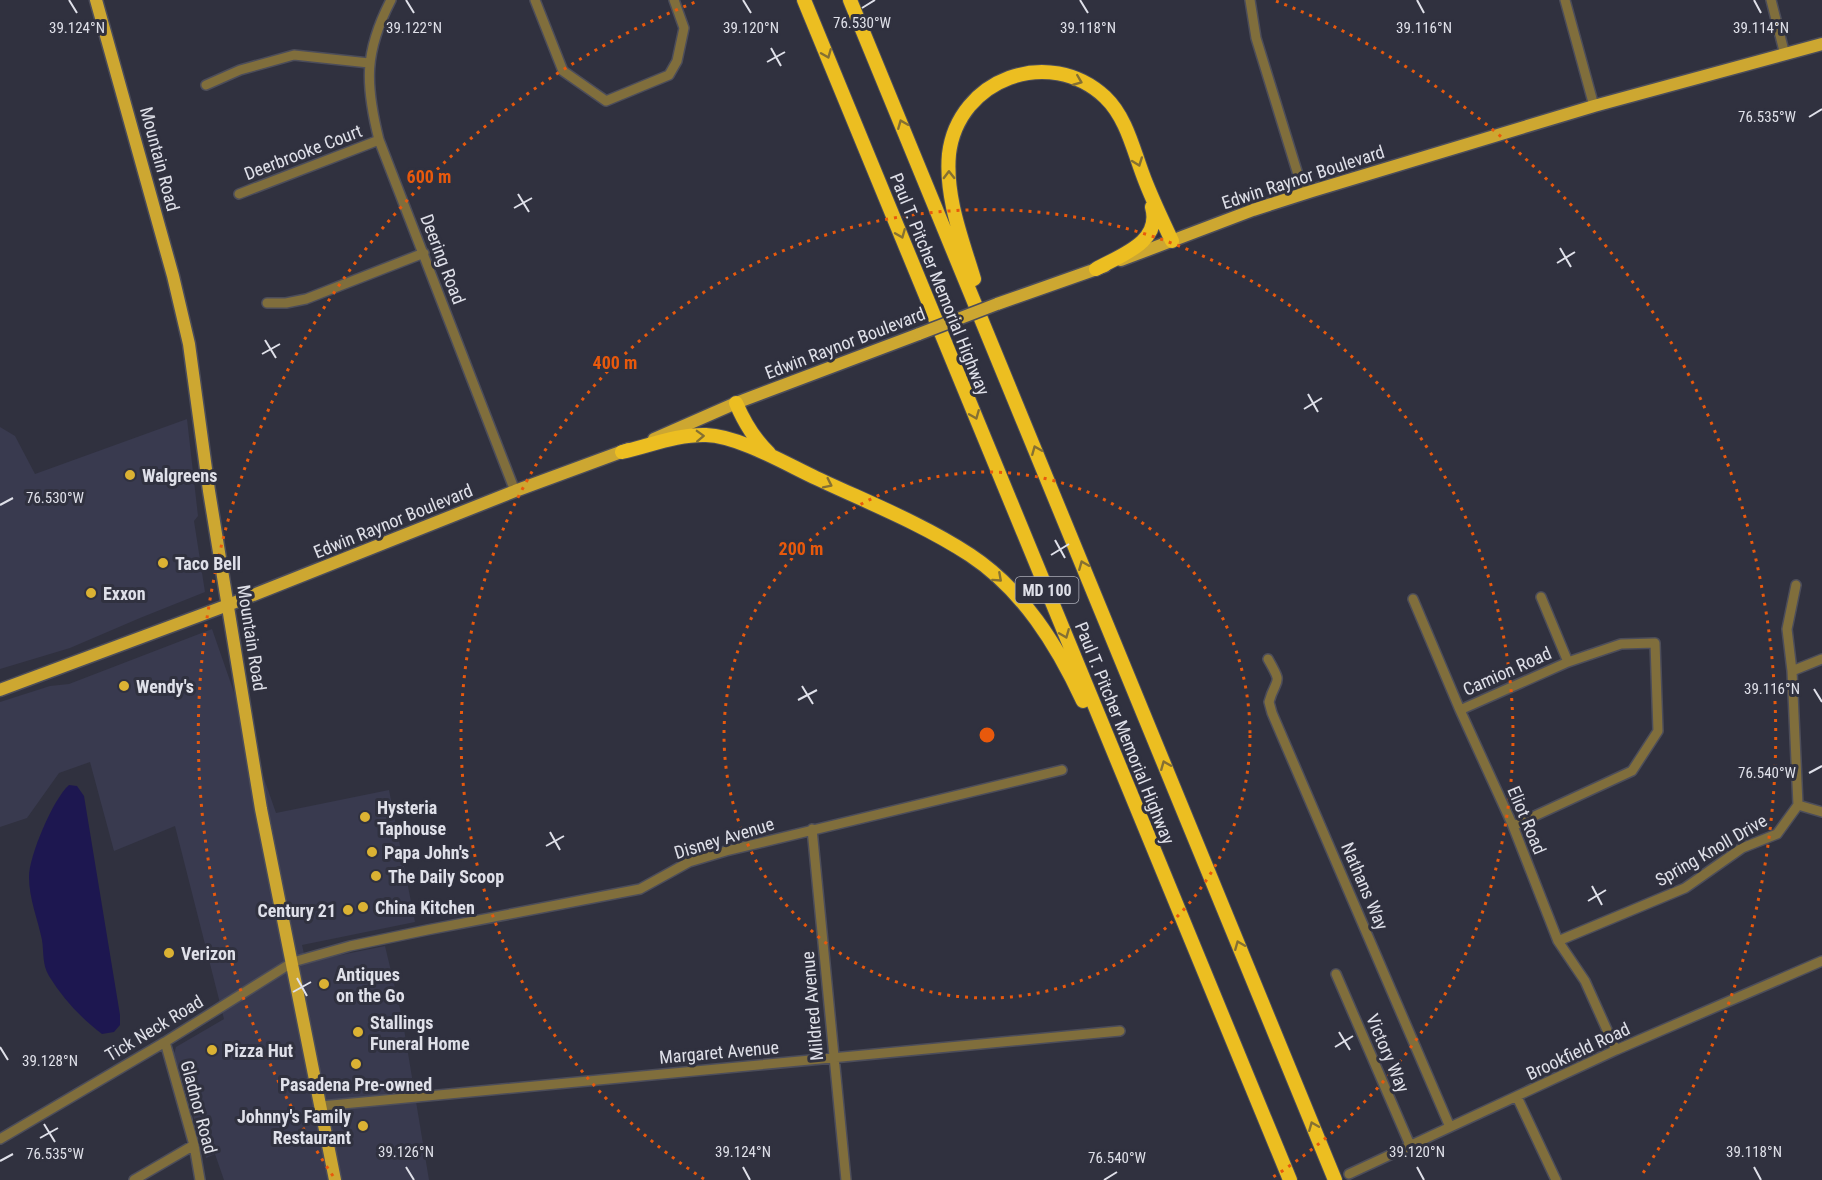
<svg xmlns="http://www.w3.org/2000/svg" width="1822" height="1180" font-family="'Roboto Condensed',sans-serif">
	<style>
		.built { fill: #393a4f }
		.water { fill: #1d1750 }
		.lines { fill: none; stroke-linecap: round; stroke-linejoin: round }
		.minor-casing { stroke: #4c4d5a; stroke-width: 12 }
		.major-casing { stroke: #4c4d5a; stroke-width: 15 }
		.highway-casing { stroke: #4c4d5a; stroke-width: 16 }
		.minor { stroke: #806e3c; stroke-width: 9 }
		.major { stroke: #cda731; stroke-width: 12 }
		.highway { stroke: #ecbe21; stroke-width: 14 }
		.major-bridge-casing { stroke: #4c4d5a; stroke-width: 15; stroke-linecap: butt }
		.major-bridge { stroke: #cda731; stroke-width: 12 }
		.oneway { stroke: #857032 }
		.ticks { fill: none; stroke: #dfe0e9; stroke-width: 2 }
		.ring { fill: none; stroke: #e8590c; stroke-width: 3; stroke-dasharray: 3 6 }
		.poi-dot { fill: #dbb233; stroke: #30313f; stroke-width: 2 }
		.labels { text-anchor: middle; dominant-baseline: central; stroke-width: 6; stroke-linejoin: round; paint-order: stroke }
		.shield { fill: #30313f; stroke: #aaacb6; stroke-width: 1.5 }
		.shield-label { font-size: 16px; font-weight: bold; fill: #dfe0e9 }
		.street-label { font-size: 18px; fill: #dfe0e9; stroke: #30313f }
		.poi-label { font-size: 18px; font-weight: bold; fill: #dfe0e9; stroke: #30313f; text-anchor: start }
		.ticks-label { font-size: 15px; text-anchor: middle; fill: #dfe0e9; stroke: #30313f; stroke-width: 6; stroke-linejoin: round; paint-order: stroke }
		.centre { fill: #e8590c; stroke: #30313f; stroke-width: 3 }
		.ring-label { font-size: 18px; text-anchor: middle; font-weight: bold; fill: #e8590c; stroke: #30313f; stroke-width: 6; stroke-linejoin: round; paint-order: stroke }
	</style>
	<rect width="100%" height="100%" fill="#30313f"/>
	<!-- built -->
	<path class="built" d="M187,419L198,516L194,521L205,592L140,618L70,648L0,669V427L15,436L35,474Z
		M212,629L276,813L389,790L415,922L302,945L306,962L385,946L402,1017L429,1180H224L215,1154L206,1158L174,1054L176,1047L224,1019L175,826L114,851L90,762L59,773L27,818L0,827V702L50,686L69,684Z"/>
	<!-- water -->
	<path class="water" d="M69,785L77,786L84,796L120,1015V1025L114,1032L102,1034C81,1018 63,999 49,976C42,964 44,953 42,940C38,920 29,899 29,877C29,856 53,799 69,785Z"/>
	<g class="lines">
		<defs>
			<path id="minor" d="M391,0C364,52 365,84 379,140L515,491
				M535,0L563,71L606,101L669,75L677,61L684,28L674,0
				M1250,0L1256,38L1304,194
				M1565,0L1594,106
				M1771,0L1785,55
				M206,85L240,70L294,55L369,63
				M239,194L379,140
				M267,303H286L306,299L424,253
				M1541,597L1568,662
				M1413,599L1460,710L1513,826L1558,941L1585,981L1616,1050
				M1268,659C1284,687 1276,676 1269,702L1272,713L1450,1127
				M1792,671L1822,659
				M1460,710L1568,662L1621,644L1655,643L1658,731L1632,771L1513,826
				M1798,805L1822,812
				M812,829L846,1180
				M1558,941L1685,888L1742,848L1777,834L1798,805L1792,671L1787,629L1796,585
				M1336,974L1410,1145
				M165,1042L194,1145L200,1180
				M1517,1097L1556,1180
				M321,1106L1120,1031
				M0,1139L165,1042L293,962L350,946L427,930L640,889L689,862L726,851L1062,770
				M1349,1174L1616,1050L1822,961
				M134,1180L194,1145"/>
			<path id="major" d="M96,0L173,276L189,344L209,491L261,809L335,1180
				M1121,260L1253,210L1312,191L1594,106L1822,44
				M997,304L1105,266
				M654,439L736,403L919,334
				M0,690L228,605L515,491L629,449"/>
			<path id="highway" d="M804,0L1290,1180
				M850,0L1335,1180
				M1096,269C1121,255 1162,242 1152,207
				M974,279C962,239 945,197 949,154C958,79 1049,45 1105,97C1128,119 1134,154 1146,183C1154,203 1163,222 1172,241
				M736,403C744,422 754,439 769,453
				M622,452C649,446 678,434 706,435C739,436 786,464 816,478C867,502 923,524 970,555C1023,590 1057,645 1083,701"/>
		</defs>
		<!-- minor casing -->
		<use href="#minor" class="minor-casing"/>
		<!-- major casing -->
		<use href="#major" class="major-casing"/>
		<!-- highway casing -->
		<use href="#highway" class="highway-casing"/>
		<!-- minor -->
		<use href="#minor" class="minor"/>
		<!-- major -->
		<use href="#major" class="major"/>
		<!-- highway -->
		<use href="#highway" class="highway"/>
		<defs>
			<path id="major-bridge" d="M919,334L997,304"/>
		</defs>
		<!-- major-bridge casing -->
		<use href="#major-bridge" class="major-bridge-casing"/>
		<!-- major-bridge -->
		<use href="#major-bridge" class="major-bridge"/>
	</g>
	<!-- one-way arrows -->
	<defs><path id="oneway-chevron" d="M-2-3.5L2.5 0L-2 3.5" fill="none" stroke-width="1.6" stroke-linecap="round" stroke-linejoin="round" transform="scale(1.5)"/></defs>
	<g class="oneway">
		<use href="#oneway-chevron" transform="translate(827 54) rotate(68)"/>
		<use href="#oneway-chevron" transform="translate(1078 81) rotate(22)"/>
		<use href="#oneway-chevron" transform="translate(902 124) rotate(-112)"/>
		<use href="#oneway-chevron" transform="translate(1138 162) rotate(70)"/>
		<use href="#oneway-chevron" transform="translate(949 175) rotate(-91)"/>
		<use href="#oneway-chevron" transform="translate(901 234) rotate(68)"/>
		<use href="#oneway-chevron" transform="translate(975 415) rotate(68)"/>
		<use href="#oneway-chevron" transform="translate(700 436) rotate(-2)"/>
		<use href="#oneway-chevron" transform="translate(1036 450) rotate(-112)"/>
		<use href="#oneway-chevron" transform="translate(828 484) rotate(26)"/>
		<use href="#oneway-chevron" transform="translate(1083 565) rotate(-112)"/>
		<use href="#oneway-chevron" transform="translate(998 578) rotate(42)"/>
		<use href="#oneway-chevron" transform="translate(1065 634) rotate(68)"/>
		<use href="#oneway-chevron" transform="translate(1165 765) rotate(-112)"/>
		<use href="#oneway-chevron" transform="translate(1239 945) rotate(-112)"/>
		<use href="#oneway-chevron" transform="translate(1313 1126) rotate(-112)"/>
	</g>
	<!-- ticks -->
	<path class="ticks" d="M69,0L77,13M406,0L414,13M743,0L751,13M1080,0L1088,13M1417,0L1424,13M1754,0L1761,13M862,8L875,0M771,48L781,66M767,62L785,52M1809,117L1822,109M518,194L529,212M514,208L532,198M1560,248L1571,267M1557,263L1575,252M265,340L276,358M262,354L280,344M1308,394L1318,412M1304,409L1322,398M0,505L13,498M1055,540L1065,558M1051,555L1069,544M802,686L813,704M1814,689L1822,702M798,700L817,690M1809,773L1822,766M550,832L560,850M546,846L564,836M1592,886L1602,905M1588,901L1606,890M297,978L307,996M293,992L311,982M1339,1032L1350,1050M0,1047L8,1060M1335,1047L1353,1036M44,1124L55,1142M40,1138L58,1128M0,1161L13,1154M406,1167L414,1180M743,1167L750,1180M1417,1167L1424,1180M1754,1167L1761,1180M1104,1180L1117,1172"/>
	<!-- distance rings -->
	<g class="ring">
		<circle cx="987" cy="735" r="263"/>
		<path d="M704 1179A526 526 0 1 1 1270 1179"/>
		<path d="M333 1176A789 789 0 0 1 698 1M1276 1A789 789 0 0 1 1641 1176"/>
	</g>
	<!-- markers -->
	<g class="poi-dot">
		<circle cx="130" cy="475" r="6"/>
		<circle cx="163" cy="563" r="6"/>
		<circle cx="91" cy="593" r="6"/>
		<circle cx="124" cy="686" r="6"/>
		<circle cx="365" cy="817" r="6"/>
		<circle cx="372" cy="852" r="6"/>
		<circle cx="376" cy="876" r="6"/>
		<circle cx="363" cy="907" r="6"/>
		<circle cx="348" cy="910" r="6"/>
		<circle cx="169" cy="953" r="6"/>
		<circle cx="324" cy="984" r="6"/>
		<circle cx="358" cy="1032" r="6"/>
		<circle cx="212" cy="1050" r="6"/>
		<circle cx="356" cy="1064" r="6"/>
		<circle cx="363" cy="1126" r="6"/>
	</g>
	<g class="labels">
		<!-- shield labels -->
		<rect class="shield" x="1015.5" y="577" width="63" height="26" rx="4.5"/>
		<g class="shield-label">
			<text x="1047" y="590">MD 100</text>
		</g>
		<!-- street labels -->
		<g class="street-label">
			<text transform="translate(303 152) rotate(-21)">Deerbrooke Court</text>
			<text transform="translate(160 159) rotate(75)">Mountain Road</text>
			<text transform="translate(1303 177) rotate(-18)">Edwin Raynor Boulevard</text>
			<text transform="translate(443 259) rotate(69)">Deering Road</text>
			<text transform="translate(940 284) rotate(68)">Paul T. Pitcher Memorial Highway</text>
			<text transform="translate(845 343) rotate(-21)">Edwin Raynor Boulevard</text>
			<text transform="translate(393 521) rotate(-22)">Edwin Raynor Boulevard</text>
			<text transform="translate(252 638) rotate(81)">Mountain Road</text>
			<text transform="translate(1507 671) rotate(-24)">Camion Road</text>
			<text transform="translate(1125 733) rotate(68)">Paul T. Pitcher Memorial Highway</text>
			<text transform="translate(1527 820) rotate(67)">Eliot Road</text>
			<text transform="translate(724 838) rotate(-17)">Disney Avenue</text>
			<text transform="translate(1711 850) rotate(-30)">Spring Knoll Drive</text>
			<text transform="translate(1365 886) rotate(67)">Nathans Way</text>
			<text transform="translate(812 1006) rotate(-95)">Mildred Avenue</text>
			<text transform="translate(154 1028) rotate(-31)">Tick Neck Road</text>
			<text transform="translate(1578 1051) rotate(-25)">Brookfield Road</text>
			<text transform="translate(719 1052) rotate(-5)">Margaret Avenue</text>
			<text transform="translate(1388 1053) rotate(67)">Victory Way</text>
			<text transform="translate(199 1107) rotate(75)">Gladnor Road</text>
		</g>
		<!-- poi labels -->
		<g class="poi-label">
			<text x="142" y="475">Walgreens</text>
			<text x="175" y="563">Taco Bell</text>
			<text x="103" y="593">Exxon</text>
			<text x="136" y="686">Wendy's</text>
			<text x="377" y="807">Hysteria<tspan x="377" dy="21">Taphouse</tspan></text>
			<text x="384" y="852">Papa John's</text>
			<text x="388" y="876">The Daily Scoop</text>
			<text x="375" y="907">China Kitchen</text>
			<text x="336" y="910" text-anchor="end">Century 21</text>
			<text x="181" y="953">Verizon</text>
			<text x="336" y="974">Antiques<tspan x="336" dy="21">on the Go</tspan></text>
			<text x="370" y="1022">Stallings<tspan x="370" dy="21">Funeral Home</tspan></text>
			<text x="224" y="1050">Pizza Hut</text>
			<text x="356" y="1084" text-anchor="middle">Pasadena Pre-owned</text>
			<text x="351" y="1116" text-anchor="end">Johnny's Family<tspan x="351" dy="21">Restaurant</tspan></text>
		</g>
	</g>
	<g class="ticks-label">
		<text x="862" y="28">76.530°W</text>
		<text x="1761" y="33">39.114°N</text>
		<text x="751" y="33">39.120°N</text>
		<text x="1424" y="33">39.116°N</text>
		<text x="77" y="33">39.124°N</text>
		<text x="414" y="33">39.122°N</text>
		<text x="1088" y="33">39.118°N</text>
		<text x="1767" y="122">76.535°W</text>
		<text x="55" y="503">76.530°W</text>
		<text x="1772" y="694">39.116°N</text>
		<text x="1767" y="778">76.540°W</text>
		<text x="50" y="1066">39.128°N</text>
		<text x="406" y="1157">39.126°N</text>
		<text x="743" y="1157">39.124°N</text>
		<text x="1417" y="1157">39.120°N</text>
		<text x="1754" y="1157">39.118°N</text>
		<text x="55" y="1159">76.535°W</text>
		<text x="1117" y="1163">76.540°W</text>
	</g>
	<circle cx="987" cy="735" r="9" class="centre"/>
	<g class="ring-label">
		<text x="429" y="183">600 m</text>
		<text x="615" y="369">400 m</text>
		<text x="801" y="555">200 m</text>
	</g>
</svg>
